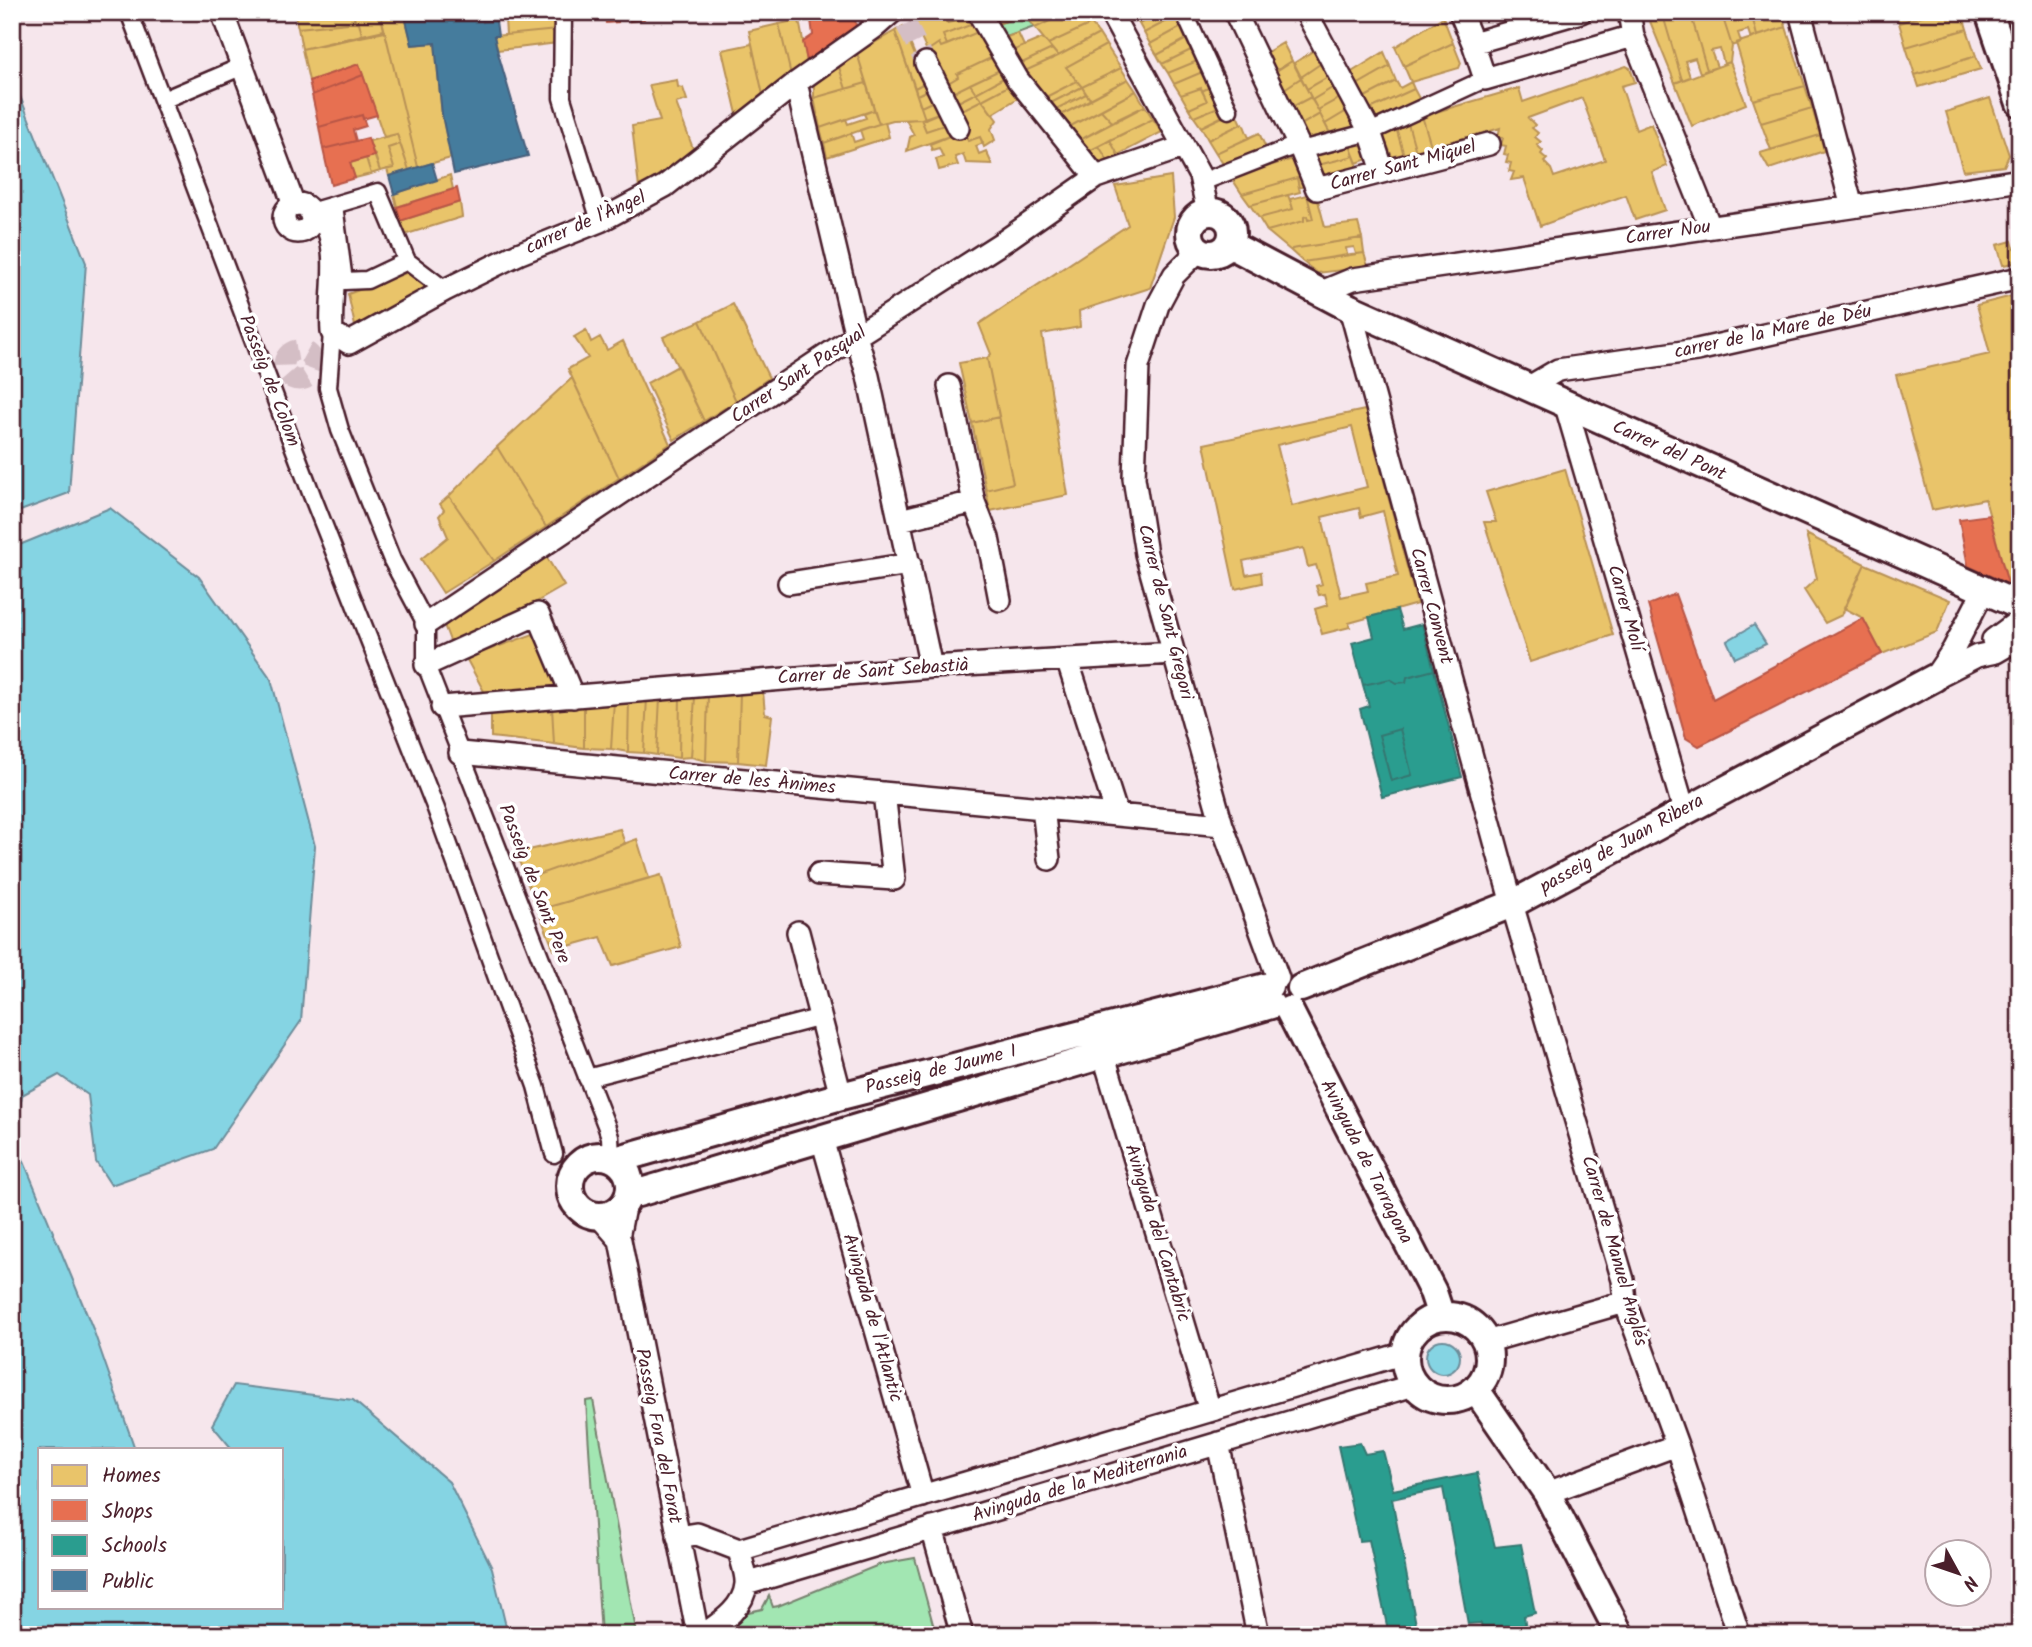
<svg xmlns="http://www.w3.org/2000/svg" width="2032" height="1647" font-family="Kalam,sans-serif">
	<style>
		.green { fill: #a2e6b2; stroke: #76826e; stroke-width: 2 }
		.water { fill: #85d4e3; stroke: #6d8c99; stroke-width: 2 }
		.homes { fill: #e9c46a; stroke: #b99257; stroke-width: 2; fill-rule: evenodd }
		.shops { fill: #e76f51; stroke: #b85746; stroke-width: 2 }
		.schools { fill: #2a9d8f; stroke: #347771; stroke-width: 2 }
		.public { fill: #457b9d; stroke: #465f7b; stroke-width: 2 }
		.lines { fill: none; stroke-linecap: round; stroke-linejoin: round }
		.minor-tunnel { stroke: #d4bec5; stroke-width: 21; stroke-dasharray: 21 10; stroke-linecap: butt }
		.pedestrian-casing { stroke: #4a1f2b; stroke-width: 21 }
		.minor-casing { stroke: #4a1f2b; stroke-width: 26 }
		.tertiary-casing { stroke: #4a1f2b; stroke-width: 32 }
		.pedestrian { stroke: #fff; stroke-width: 16 }
		.minor { stroke: #fff; stroke-width: 21 }
		.tertiary { stroke: #fff; stroke-width: 26 }
		.labels { text-anchor: middle; dominant-baseline: central; stroke-width: 7; stroke-linejoin: round; paint-order: stroke }
		.street-label { font-size: 19px; fill: #4a1f2b; stroke: #fff }
	</style>
	<rect width="100%" height="100%" fill="#f6e6ec"/>
	<filter id="ink" filterUnits="userSpaceOnUse"><feTurbulence type="fractalNoise" baseFrequency=".0143" numOctaves="2"/><feDisplacementMap in="SourceGraphic" scale="14" xChannelSelector="R" yChannelSelector="G"/><feConvolveMatrix kernelMatrix="1 2 1 2 8 2 1 2 1" color-interpolation-filters="sRGB"/></filter>
	<g filter="url(#ink)">
		<!-- green -->
		<path class="green" d="M1024,15L1034,27L1001,39L991,26Z
			M593,1400L637,1635H601L586,1401Z
			M915,1558L936,1635H734L729,1616L762,1609L769,1596L773,1607L778,1606L881,1564Z"/>
		<!-- water -->
		<path class="water" d="M12,76L86,263L69,493L12,514Z
			M110,508L199,577L271,679L315,846L301,1021L213,1149L111,1185L96,1162L88,1095L59,1075L22,1095L15,1140L93,1329L135,1449H40V1607H282V1449H232L212,1425L234,1385L353,1400L449,1482L492,1568L508,1635H12V548Z
			M1754,625L1766,644L1735,658L1727,641Z
			M1426 1357a17 17 0 1 1 34 0a17 17 0 1 1-34 0Z"/>
		<!-- homes -->
		<path class="homes" d="M294,12H353L355,22L298,28Z
			M353,12H380L384,30L362,35L359,22H355Z
			M380,12H404L412,45L435,43L442,115L451,158L418,167Z
			M912,12H944L947,23L970,18L973,24L943,35L947,45L941,47L939,43L927,51L911,17Z
			M944,12H967L970,18L947,23Z
			M986,12H1034L1035,14L1027,18L1024,15L991,26Z
			M1039,12H1068L1035,28L1027,18Z
			M1068,12H1083L1091,24L1048,44L1035,28Z
			M1137,12H1161L1139,24L1133,14Z
			M1161,12L1182,13L1144,33L1139,24Z
			M1480,12H1508L1486,19Z
			M1649,12H1662L1682,80L1675,83L1647,14Z
			M1662,12H1690L1707,70L1700,73L1695,58L1685,61L1690,77L1682,80Z
			M1690,12H1721L1732,46L1730,62L1724,64L1720,49L1711,51L1717,67L1707,70Z
			M1721,12H1751L1757,36L1751,39L1748,30L1738,33L1741,42L1732,46Z
			M1751,12H1781L1786,27L1757,36Z
			M1896,12H1934L1899,23Z
			M1934,12H1962L1967,29L1906,47L1899,23Z
			M558,13L557,30L506,35L505,19Z
			M1182,13L1187,24L1150,44L1144,33Z
			M1443,17L1453,43L1404,66L1395,47Z
			M799,20L808,66L791,75L779,24Z
			M359,22L362,35L302,49L298,28Z
			M779,24L791,75L763,95L749,31Z
			M973,24L978,32L947,45L943,35Z
			M1091,24L1099,34L1058,56L1048,44Z
			M1187,24L1192,36L1157,55L1150,44Z
			M903,26L926,82L915,88L895,31Z
			M1786,27L1805,86L1753,100L1736,43Z
			M1967,29L1976,56L1915,75L1906,47Z
			M557,30V43L517,48L497,50L494,36Z
			M895,31L925,119L893,120L879,124L857,53Z
			M385,32L418,167L409,170L397,134L384,137L359,64L309,81L302,49Z
			M978,32L995,56L957,74L958,77L943,86L927,51L939,43L941,47Z
			M1018,33L1024,46L1010,52L1001,39Z
			M1099,34L1106,45L1066,67L1077,81L1044,98L1025,71L1058,56Z
			M1192,36L1197,47L1162,64L1157,55Z
			M1043,38L1052,49L1020,64L1010,52Z
			M1283,43L1292,61L1273,73L1264,54Z
			M1453,43L1461,63L1459,68L1411,82L1404,66Z
			M752,44L763,95L737,114L722,50Z
			M1106,45L1121,68L1082,87L1066,67Z
			M1197,47L1202,59L1168,73L1162,64Z
			M1319,47L1326,60L1301,77L1294,63Z
			M1052,49L1058,56L1025,71L1020,64Z
			M1384,52L1390,66L1357,85L1350,73Z
			M857,53L866,83L846,89L839,67Z
			M995,56L1004,68L948,95L943,86L958,77L957,74Z
			M1976,56L1981,69L1919,87L1915,75Z
			M1202,59L1207,70L1174,84L1168,73Z
			M1326,60L1333,74L1307,89L1301,77Z
			M1292,61L1301,78L1281,91L1273,73Z
			M1730,62L1746,104L1692,126L1675,83Z
			M1390,66L1396,81L1363,98L1357,85Z
			M1626,66L1630,68L1635,82L1621,86L1636,130L1651,124L1667,166L1652,172L1665,210L1635,220L1626,195L1540,226L1524,178L1511,180L1514,172L1509,171L1511,163L1506,162L1508,155L1504,154L1506,146L1501,145L1503,138L1498,137L1500,128L1487,132L1488,137L1433,152L1422,116L1519,88L1523,102ZM1582,98L1605,160L1554,177L1551,169L1544,162L1547,159L1541,154L1543,151L1537,145L1541,142L1535,137L1538,133L1532,128L1535,125L1528,118Z
			M839,67L846,89L814,98V85Z
			M1004,68L1009,75L976,93L970,84Z
			M1121,68L1128,79L1090,99L1082,87Z
			M1207,70L1214,85L1202,91L1201,88L1181,95L1174,84Z
			M1333,74L1339,84L1312,100L1307,89Z
			M1009,75L1014,83L982,100L976,93Z
			M1301,78L1311,97L1290,108L1281,91Z
			M1128,79L1136,91L1067,128L1059,116Z
			M677,80L678,87L683,88L687,100L676,103L694,151L639,188L632,126L660,121L649,85Z
			M1077,81L1082,87L1049,104L1044,98Z
			M1396,81L1400,88L1411,82L1414,89L1370,109L1363,98Z
			M926,82L929,89L917,95L915,88Z
			M866,83L874,110L820,128L814,98Z
			M1014,83L1023,95L992,114L982,100Z
			M970,84L976,93L952,105L948,95Z
			M1339,84L1345,95L1318,110L1312,100Z
			M1214,85L1223,105L1194,117L1189,109L1207,101L1202,91Z
			M1805,86L1812,108L1761,123L1753,100Z
			M1082,87L1086,94L1054,110L1049,104Z
			M933,88L938,99L921,107L917,95Z
			M1201,88L1207,101L1189,109L1181,95Z
			M1414,89L1421,102L1377,123L1370,109Z
			M1136,91L1145,106L1112,122L1101,110Z
			M976,93L982,100L956,113L952,105Z
			M1086,94L1091,100L1059,116L1054,110Z
			M1345,95L1352,108L1325,124L1318,110Z
			M1311,97L1320,114L1299,126L1290,108Z
			M1990,98L2009,155L2004,166L1963,171L1946,112Z
			M938,99L944,111L925,119L921,107Z
			M982,100L997,120L991,129L995,140L984,147L980,137L968,141L956,113Z
			M1223,105L1227,114L1201,127L1194,117Z
			M1145,106L1153,119L1087,152L1078,141Z
			M1352,108L1360,123L1333,139L1325,124Z
			M1812,108L1820,135L1771,150L1761,123Z
			M874,110L879,124L824,143L820,128L846,119L848,124L866,118L864,114Z
			M1101,110L1112,122L1078,141L1067,128Z
			M944,111L950,123L926,131L921,119Z
			M1235,111L1241,124L1208,140L1201,127Z
			M1320,114L1333,139L1308,145L1299,126Z
			M1422,116L1433,152L1417,155L1407,120Z
			M921,119L926,131L950,123L955,134L907,151L910,137L914,135L906,120Z
			M1153,119L1162,132L1118,155L1110,140Z
			M1407,120L1417,155L1405,159L1395,124Z
			M885,122L889,137L827,157L824,143L851,133L854,142L863,139L860,130Z
			M1243,123L1249,138L1216,153L1208,140Z
			M1395,124L1405,159L1394,161L1380,129Z
			M964,130L968,141L980,137L983,143L976,146L979,154L986,151L992,164L966,163L963,154L955,157L958,165L939,170L936,159L943,157L939,148L932,150L930,144Z
			M1259,133L1266,148L1225,167L1216,153Z
			M397,134L400,144L388,148L394,168L380,171L369,141Z
			M1820,135L1824,151L1769,169L1760,153Z
			M1368,138L1375,156L1357,163L1349,143Z
			M1110,140L1118,155L1108,161L1099,146Z
			M1349,143L1354,156L1318,165L1312,152Z
			M400,144L409,170L389,176L387,169L394,168L388,148Z
			M1099,146L1108,161L1096,167L1087,152Z
			M375,155L380,171L371,174L366,158Z
			M1354,156L1359,170L1324,179L1318,165Z
			M1300,157L1309,184L1299,188L1297,178L1242,194L1231,177Z
			M366,158L371,174L355,178L350,163Z
			M450,175L453,189L397,207L394,194Z
			M1171,177L1174,217L1150,288L1079,311L1080,327L1042,334L1068,495L990,511L986,490L1013,483L987,358L991,354L979,324L1128,225L1115,186Z
			M1297,178L1300,192L1250,205L1242,194Z
			M1316,193L1325,227L1358,223L1362,238L1292,249L1291,251L1267,231L1304,221V217L1307,216L1308,220L1313,219L1307,195Z
			M1288,195L1293,209L1259,218L1250,205Z
			M1307,195L1313,219L1308,220L1307,216L1304,217V221L1267,231L1259,218L1293,209L1290,199Z
			M460,202L462,217L404,235L400,221Z
			M1362,238L1364,253L1356,254L1354,247L1346,248L1347,255L1303,262L1291,251L1292,249Z
			M2017,240H2020V262L2003,265L1997,245L2012,241L2014,248L2020,247Z
			M1364,253L1368,267L1317,273L1303,262Z
			M409,272L430,289L355,326L348,294Z
			M2020,294V589L2008,584L1985,499L1932,510L1896,375L1990,354L1977,305Z
			M733,304L769,378L736,401L700,321Z
			M700,321L736,401L704,421L663,337Z
			M586,330L591,342L600,337L607,350L623,341L670,444L619,478L568,369L588,358L574,337Z
			M987,358L999,417L972,423L959,363Z
			M678,366L704,421L674,440L647,383Z
			M572,378L619,478L546,527L497,447Z
			M1365,410L1417,604L1349,623L1350,627L1322,634L1315,609L1328,605L1325,594L1319,595L1316,586L1322,584L1316,565L1308,567L1303,548L1243,561L1246,575L1261,572L1262,583L1235,589L1204,444ZM1352,427L1367,487L1292,506L1277,445ZM1359,508L1361,517L1383,511L1398,576L1366,583L1368,591L1341,597L1322,517Z
			M999,417L1013,483L986,490L972,423Z
			M497,447L546,527L494,561L449,496Z
			M1565,469L1613,635L1530,662L1484,522H1496L1486,492Z
			M449,496L494,561L443,593L421,559L448,537L439,516L444,510L440,504Z
			M1806,534L1865,564L1842,615L1825,623L1804,590L1817,578Z
			M546,556L564,586L477,636L452,646L444,625Z
			M1865,564L1950,600L1937,632L1882,654L1863,618L1844,608Z
			M539,632L561,690L487,697L466,658Z
			M763,691L765,714L772,716L766,765L738,762L740,692Z
			M740,692L738,762L706,761L708,695Z
			M708,695L706,761L691,757L695,697Z
			M680,696L679,758L657,755L660,698Z
			M680,696L695,697L691,757L679,758Z
			M629,698L628,752L611,749L614,701Z
			M629,698H647L644,753L628,752Z
			M647,698H660L657,755L644,753Z
			M614,701L611,749L584,748V704Z
			M584,704V748L554,744L552,707Z
			M552,707L554,744L491,737V711Z
			M620,829L625,844L526,879L516,853Z
			M637,839L649,878L538,910L526,879Z
			M661,875L681,947L613,966L601,937L554,950L538,910Z"/>
		<!-- shops -->
		<path class="shops" d="M604,12H618V22L606,23Z
			M630,12H643L644,19L630,21Z
			M810,12H855L856,30L808,66L803,42L813,35Z
			M359,64L363,75L312,95L309,81Z
			M363,75L377,115L363,119L362,115L319,127L312,95Z
			M362,115L366,126L353,130L356,141L323,149L319,127Z
			M368,138L374,156L350,163L355,178L331,185L323,149Z
			M457,188L460,202L400,221L397,207Z
			M1989,515L2008,584L1968,566L1959,519Z
			M1675,594L1713,699L1863,618L1882,654L1699,746L1686,738L1648,605Z"/>
		<!-- schools -->
		<path class="schools" d="M1397,610L1403,629L1422,624L1434,670L1407,677L1406,682L1397,683L1390,679L1363,685L1352,643L1374,637L1369,617Z
			M1434,670L1462,777L1382,797L1360,709L1369,706L1363,685L1390,679L1397,683L1406,682L1407,677Z
			M1400,729L1412,775L1391,781L1379,735Z
			M1360,1443L1365,1454L1383,1451L1393,1490L1477,1473L1495,1547L1521,1544L1535,1613L1524,1616L1527,1635H1483L1481,1623L1468,1624L1443,1488L1392,1499L1418,1635H1389L1369,1540L1359,1541L1338,1446Z"/>
		<!-- public -->
		<path class="public" d="M404,12H482L483,22L496,21L498,36H494L498,53L528,156L454,174L442,115L435,43L412,45Z
			M482,12H558L483,22Z
			M432,163L437,180L394,194L389,176Z"/>
		<g class="lines">
			<!-- minor-tunnel -->
			<path class="minor-tunnel" d="M906,24L926,63
				M284 365a15 15 0 1 1 30 0a15 15 0 1 1-30 0Z"/>
			<defs>
				<path id="pedestrian" d="M129,12L313,498L436,809L536,1086L554,1154
					M563,12L562,98L600,221
					M1184,12L1229,110
					M163,100L243,66
					M1301,150L1370,132L1485,79
					M1202,182L1299,144
					M334,205L344,281L367,280L407,261
					M310,212L378,192L407,261L445,290
					M332,332L328,388L340,430L392,560L426,624V665L606,1125L610,1137L611,1158
					M587,1078L818,1018"/>
				<path id="minor" d="M222,12L294,205
					M873,12L875,27L892,12
					M978,12L1018,80L1096,177
					M1110,12L1200,176L1208,212
					M1235,12L1301,150L1317,189L1489,144
					M1306,12L1370,132L1383,171
					M1460,12L1473,43
					M1581,12L1473,43L1485,79L1633,36L1629,12
					M1800,12L1852,207
					M1633,36L1710,227
					M926,63L958,128
					M796,83L856,336L868,376L931,667
					M284 218a14 14 0 1 1 28 0a14 14 0 1 1-28 0Z
					M311,216L324,220C342,254 329,295 332,332L349,343L445,290L518,254L600,221L665,186L796,83L875,27
					M1199,250L1174,275L1158,305L1138,366L1134,478L1146,554L1222,825L1278,978
					M1319,293L1353,279L1852,207L2020,180
					M1350,308L1512,904L1623,1280L1625,1302L1677,1445L1739,1635
					M949,386L974,502L988,538L1000,600
					M1529,387L1558,370L1697,350L2020,278
					M1566,406L1684,810
					M900,520L974,502
					M789,583L910,564
					M426,624L839,347L1006,240L1096,177L1183,147
					M1993,640L2020,620
					M1067,659L1117,815
					M426,665L538,614L573,697
					M1936,677L1977,656L1996,652L2020,638
					M1934,678L1953,650L1984,590
					M442,707L931,667L1174,653
					M460,753L1222,825
					M1043,808L1049,859
					M819,874L894,879L884,793
					M798,932L841,1096
					M1104,1056L1210,1411
					M822,1139L923,1496
					M598,1215L620,1240L698,1635
					M618,1238L625,1202
					M1486,1342L1625,1302
					M1218,1443L1258,1635
					M1547,1493L1677,1445
					M932,1528L962,1635
					M678,1537L697,1534L739,1550L1405,1353
					M746,1584L1414,1385
					M703,1635C720,1623 744,1608 746,1584C747,1574 741,1560 739,1550"/>
				<path id="tertiary" d="M1989,12L2020,103
					M1190 233a21 21 0 1 1 42 0a21 21 0 1 1-42 0Z
					M1229,244L1350,308L2020,606
					M1301,988L1512,904L1934,678
					M1289,1010L1433,1292L1441,1316
					M570 1186a30 30 0 1 1 60 0a30 30 0 1 1-60 0Z
					M615,1160L841,1096L1269,986
					M629,1193H638L1271,1005
					M1405 1358a42 42 0 1 1 84 0a42 42 0 1 1-84 0Z
					M1476,1390L1547,1493L1620,1635"/>
			</defs>
			<!-- pedestrian casing -->
			<use href="#pedestrian" class="pedestrian-casing"/>
			<!-- minor casing -->
			<use href="#minor" class="minor-casing"/>
			<!-- tertiary casing -->
			<use href="#tertiary" class="tertiary-casing"/>
			<!-- pedestrian -->
			<use href="#pedestrian" class="pedestrian"/>
			<!-- minor -->
			<use href="#minor" class="minor"/>
			<!-- tertiary -->
			<use href="#tertiary" class="tertiary"/>
		</g>
	</g>
	<g class="labels">
		<!-- street labels -->
		<g class="street-label">
			<text transform="translate(1403 166) rotate(-15)">Carrer Sant Miquel</text>
			<text transform="translate(586 223) rotate(-24)">carrer de l'Àngel</text>
			<text transform="translate(1668 233) rotate(-8)">Carrer Nou</text>
			<text transform="translate(1773 332) rotate(-12)">carrer de la Mare de Déu</text>
			<text transform="translate(799 375) rotate(-34)">Carrer Sant Pasqual</text>
			<text transform="translate(269 381) rotate(69)">Passeig de Colom</text>
			<text transform="translate(1669 451) rotate(24)">Carrer del Pont</text>
			<text transform="translate(1431 606) rotate(75)">Carrer Convent</text>
			<text transform="translate(1625 608) rotate(74)">Carrer Molí</text>
			<text transform="translate(1165 612) rotate(76)">Carrer de Sant Gregori</text>
			<text transform="translate(873 672) rotate(-4)">Carrer de Sant Sebastià</text>
			<text transform="translate(752 781) rotate(5)">Carrer de les Ànimes</text>
			<text transform="translate(1622 844) rotate(-29)">passeig de Juan Ribera</text>
			<text transform="translate(534 884) rotate(69)">Passeig de Sant Pere</text>
			<text transform="translate(941 1070) rotate(-14)">Passeig de Jaume I</text>
			<text transform="translate(1366 1162) rotate(63)">Avinguda de Tarragona</text>
			<text transform="translate(1157 1233) rotate(73)">Avinguda del Cantabric</text>
			<text transform="translate(1614 1251) rotate(74)">Carrer de Manuel Anglés</text>
			<text transform="translate(872 1318) rotate(74)">Avinguda de l'Atlantic</text>
			<text transform="translate(658 1436) rotate(79)">Passeig Fora del Forat</text>
			<text transform="translate(1080 1484) rotate(-17)">Avinguda de la Mediterrania</text>
		</g>
	</g>
	<!-- margin -->
	<rect width="2032" height="1647" fill="none" stroke="#fff" stroke-width="42"/>
	<rect x="21" y="21" width="1990" height="1605" fill="none" stroke="#4a1f2b" stroke-width="2.5" filter="url(#ink)"/>
	<!-- legend -->
	<rect x="38" y="1448" width="245" height="161" fill="#ffffff" stroke="#b7a5aa" stroke-width="2"/>
	<rect x="52" y="1465" width="35" height="21" fill="#e9c46a" stroke="#b7a5aa" stroke-width="2"/>
	<text x="102" y="1482" font-size="21" fill="#4a1f2b">Homes</text>
	<rect x="52" y="1500" width="35" height="21" fill="#e76f51" stroke="#b7a5aa" stroke-width="2"/>
	<text x="102" y="1518" font-size="21" fill="#4a1f2b">Shops</text>
	<rect x="52" y="1535" width="35" height="21" fill="#2a9d8f" stroke="#b7a5aa" stroke-width="2"/>
	<text x="102" y="1552" font-size="21" fill="#4a1f2b">Schools</text>
	<rect x="52" y="1570" width="35" height="21" fill="#457b9d" stroke="#b7a5aa" stroke-width="2"/>
	<text x="102" y="1588" font-size="21" fill="#4a1f2b">Public</text>
	<!-- north arrow -->
	<g transform="translate(1958 1573) rotate(130)"><circle r="33" fill="#ffffff" stroke="#b7a5aa" stroke-width="2"/>
	<path d="M0-5L12 26L0 18L-12 26Z" fill="#4a1f2b"/>
	<text y="-10" font-size="19" font-weight="bold" text-anchor="middle" fill="#4a1f2b">N</text>
	</g>
</svg>
